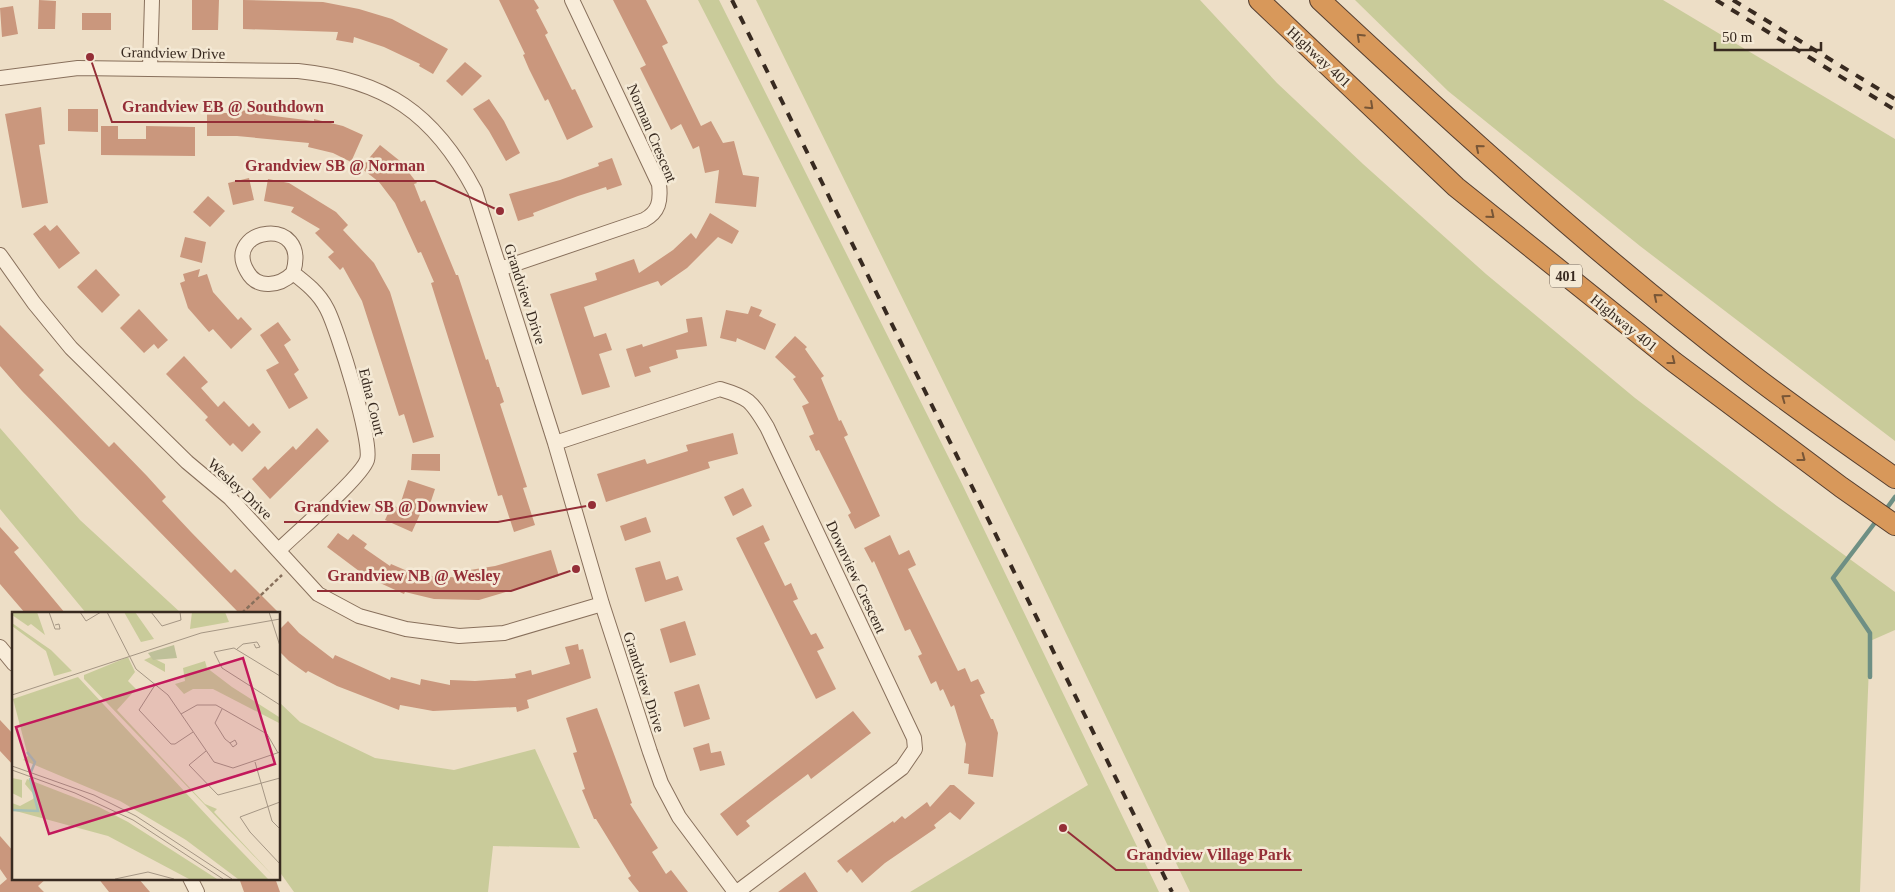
<svg xmlns="http://www.w3.org/2000/svg" width="1895" height="892" font-family="'Times New Roman',serif">
	<style>
		.green { fill: #c9cb9a }
		.lines { fill: none; stroke-linecap: round; stroke-linejoin: round }
		.stream { stroke: #6e8f84; stroke-width: 4.5 }
		.building { fill: #ca977d }
		.minor-casing { stroke: #88705c; stroke-width: 16 }
		.highway-casing { stroke: #563f30; stroke-width: 22 }
		.path { stroke: #88705c; stroke-width: 2.5; stroke-dasharray: 4 2.5; stroke-linecap: butt }
		.minor { stroke: #f8ecd9; stroke-width: 14 }
		.highway { stroke: #d8985a; stroke-width: 20 }
		.rail { stroke: #382a20; stroke-width: 4; stroke-dasharray: 9 9; stroke-linecap: butt }
		.oneway { stroke: #785637 }
		.labels { text-anchor: middle; dominant-baseline: central; stroke-width: 5; stroke-linejoin: round; paint-order: stroke }
		.shield { fill: #f4e9d5; stroke: #706356; stroke-width: 1 }
		.shield-label { font-size: 14px; font-weight: bold; fill: #382a20 }
		.street-label { font-size: 15px; fill: #382a20; stroke: #f4e9d5 }
		.inset-river { fill: none; stroke: #a7c1b7; stroke-width: 2.5 }
		.inset-road { fill: none; stroke: #a59684; stroke-width: 1 }
		.view { fill: #c2185b; fill-opacity: 0.15; stroke: #c2185b; stroke-width: 2.5 }
		.inset-edge { fill: none; stroke: #382a20; stroke-width: 2.5 }
		.leader { fill: none; stroke: #942e37; stroke-width: 2 }
		.callout-dot { fill: #942e37; stroke: #f4e9d5; stroke-width: 2 }
		.callout-label { font-size: 16px; text-anchor: middle; font-weight: bold; fill: #942e37; stroke: #f4e9d5; stroke-width: 5; stroke-linejoin: round; paint-order: stroke }
	</style>
	<rect width="100%" height="100%" fill="#eddec6"/>
	<!-- green -->
	<path class="green" d="M698,0H719L961,482L1159,892H910L1088,785C961,522 832,260 698,0Z
		M756,0H1200L1277,83L1363,164L1486,274L1635,398L1777,506L1895,592V630L1870,641L1860,892H1190L1028,554Z
		M1355,0H1663L1895,139V441L1640,246L1448,91Z
		M0,428L80,520L181,613H86L0,509Z
		M279,702L300,722L375,758L454,770L535,749L580,848L493,846L488,892H294L279,871Z"/>
	<g class="lines">
		<!-- stream -->
		<path class="stream" d="M1884,512L1895,497
			M1870,677V633L1833,578L1877,520"/>
	</g>
	<!-- building -->
	<path class="building" d="M39,0L56,1L55,29H38Z
		M192,0H219L218,30H192Z
		M243,0L323,2L359,9L392,19L448,49L433,74L419,66L420,64L384,47L354,37L353,43L336,40L338,32L243,29Z
		M499,0H534L539,8L536,10L548,33L545,35L572,90L575,89L593,127L567,140L548,99L545,101L529,69L523,55L525,54Z
		M613,0H646L668,43L662,46L701,126L711,121L723,143L734,141L743,175L759,177L756,207L715,203L719,170L705,173L699,146L693,149L681,124L671,130L640,68L646,65Z
		M13,6L18,34L2,37L0,8Z
		M82,13H111V30H82Z
		M465,62L482,76L462,96L446,81Z
		M489,99L504,121L520,153L506,161L489,131L473,109Z
		M41,107L45,144L39,145L48,203L22,208L5,114Z
		M68,109H98V132L68,131Z
		M235,110L266,112V115L314,121V119L343,126L363,135L351,162L333,153L308,147L309,143L237,136H207V113H235Z
		M101,126H118V139H146V126L195,127V156L101,155Z
		M380,145L400,161L417,183L414,184L421,202L425,200L456,275H458L486,360L488,359L497,387H499L504,402L500,404L527,487L523,488L535,525L514,532L502,495L498,496L431,283L434,282L421,252L418,253L395,203L379,182L361,168Z
		M612,158L622,185L607,190L606,187L578,196L533,213L534,216L518,221L509,194L560,180L599,166L598,163Z
		M249,178L254,200L233,205L228,183Z
		M268,179L289,183L336,212L348,225L343,230L374,263L390,292L434,437L413,443L404,414L399,416L362,301L343,267L340,270L328,257L334,252L315,233L320,229L291,212L294,207L264,201Z
		M208,196L225,211L210,227L193,212Z
		M710,213L739,231L732,244L718,237L687,268L661,286L658,281L584,307L594,337L606,333L612,350L599,354L610,387L582,395L550,294L597,280L595,273L634,259L639,273L673,250L691,233L696,239Z
		M45,225L50,231L57,225L80,253L59,269L33,234Z
		M185,237L206,242L202,263L180,257Z
		M96,269L120,295L102,313L77,287Z
		M200,269L198,277L207,274L213,292L238,320L241,317L252,329L231,349L213,329L209,332L188,308L180,283L185,281L183,274Z
		M751,306L762,310L759,316L776,324L765,350L737,338L736,342L720,338L726,310L748,314Z
		M139,309L168,340L158,349L154,344L144,353L120,328Z
		M702,317L707,346L676,350L678,358L649,367L651,372L635,377L626,349L642,344L643,347L688,332L686,319Z
		M278,322L291,340L284,345L299,370L294,374L308,398L289,409L266,370L279,363L260,335Z
		M0,325L44,370L39,375L109,447L114,442L147,476L166,497L162,501L191,532L231,573L235,569L279,613H239L22,391L0,366Z
		M795,336L807,347L805,349L824,376L821,378L839,421L841,420L848,435L844,437L880,516L855,529L848,515L851,513L819,450L816,451L809,436L814,434L802,406L809,403L793,379L796,377L775,357Z
		M184,356L208,382L201,388L218,407L224,401L249,427L253,423L261,432L242,452L233,443L230,446L205,420L208,417L166,374Z
		M317,428L329,441L270,499L252,479L265,466L268,470L293,446L296,450Z
		M733,433L738,454L708,462L710,468L606,502L597,474L645,459L647,464L688,451L686,445Z
		M412,454H440V471L411,470Z
		M408,480L435,489L430,504L425,503L412,532L385,520L392,505L399,508Z
		M743,488L752,506L733,516L724,497Z
		M646,517L651,532L625,541L620,526Z
		M763,525L770,540L764,543L785,586L791,583L798,599L793,601L811,635L816,633L824,648L817,651L836,689L816,699L736,538Z
		M0,527L19,548L14,552L65,613H25L0,584Z
		M338,533L348,540L353,534L367,544L364,548L390,566L391,564L419,576L420,573L449,580V577L470,578V570L495,566L551,550L559,576L479,600L434,599L405,592L404,594L367,577L327,547Z
		M890,535L899,555L909,550L916,565L908,569L958,671L965,668L971,682L978,679L985,693L980,695L991,719H993L998,733L993,777L968,774L969,764L964,763L966,744L954,705L951,707L943,689L940,691L936,681L931,684L918,656L922,654L910,629L905,631L874,561L872,563L864,548Z
		M660,561L666,580L678,576L683,590L645,602L635,568Z
		M288,621L299,633L333,659L335,655L390,680L391,677L420,685L421,679L450,685V680L475,681L516,678L515,674L531,670L532,675L570,664L565,647L578,644L579,650L583,649L591,678L527,700L529,708L517,712L516,707L433,711L400,705L399,710L337,686L308,671L306,673L289,661L279,651V630Z
		M685,621L696,655L670,663L660,629Z
		M699,684L710,719L684,727L674,692Z
		M597,708L632,803L630,804L658,848L652,852L666,874L671,870L688,892H639L628,878L631,876L596,819H594L582,790L585,789L573,753L577,752L566,718Z
		M853,711L871,733L811,779L808,774L772,801L746,821L750,826L737,836L720,814Z
		M0,720L14,735V766L0,751Z
		M709,743L711,753L721,751L725,765L700,771L693,748Z
		M950,785H954L975,803L960,820L950,812L934,825L936,828L885,863L862,883L851,869L847,873L837,861L893,821L894,823L902,816L905,819L927,802L930,807Z
		M0,836L14,852V878H47L38,886L44,892H0V885L7,879L0,869Z
		M805,872L818,892H778Z
		M98,878H138L150,892H109Z
		M239,878H275L280,892H244Z"/>
	<g class="lines">
		<defs>
			<path id="minor" d="M150,69L152,0
				M0,78L78,68L298,71C385,80 434,113 475,191L555,443L602,604L650,752L661,783L679,817L735,892
				M0,255L34,303L71,348L187,462L230,498L318,594L359,616L406,629L459,636L504,633L602,604
				M500,269L644,220C659,212 661,201 659,184L572,0
				M555,443L720,389C750,398 751,401 767,427L914,738L915,749L902,768L737,892
				M279,550C296,533 361,478 367,460C373,442 337,328 327,309C319,293 306,283 293,273C280,286 257,290 247,271C222,228 311,214 293,273
				M0,647L14,664
				M190,878L197,892"/>
			<path id="highway" d="M1259,0L1456,187L1674,362L1841,487L1895,525
				M1320,0C1459,130 1600,258 1751,374C1798,410 1847,444 1895,478"/>
		</defs>
		<!-- minor casing -->
		<use href="#minor" class="minor-casing"/>
		<!-- highway casing -->
		<use href="#highway" class="highway-casing"/>
		<!-- path -->
		<path class="path" d="M242,613L282,575"/>
		<!-- minor -->
		<use href="#minor" class="minor"/>
		<!-- highway -->
		<use href="#highway" class="highway"/>
		<!-- rail -->
		<path class="rail" d="M732,0L1172,892
			M1716,0L1895,110
			M1733,0L1895,99"/>
	</g>
	<!-- one-way arrows -->
	<defs><path id="oneway-chevron" d="M-2-3.5L2.5 0L-2 3.5" fill="none" stroke-width="1.6" stroke-linecap="round" stroke-linejoin="round" transform="scale(1.25)"/></defs>
	<g class="oneway">
		<use href="#oneway-chevron" transform="translate(1360 37) rotate(-137)"/>
		<use href="#oneway-chevron" transform="translate(1370 106) rotate(43)"/>
		<use href="#oneway-chevron" transform="translate(1479 148) rotate(-140)"/>
		<use href="#oneway-chevron" transform="translate(1491 215) rotate(39)"/>
		<use href="#oneway-chevron" transform="translate(1657 297) rotate(-141)"/>
		<use href="#oneway-chevron" transform="translate(1672 361) rotate(38)"/>
		<use href="#oneway-chevron" transform="translate(1785 398) rotate(-144)"/>
		<use href="#oneway-chevron" transform="translate(1802 458) rotate(37)"/>
	</g>
	<g class="labels">
		<!-- shield labels -->
		<rect class="shield" x="1550" y="264.5" width="32" height="23" rx="4"/>
		<g class="shield-label">
			<text x="1566" y="276">401</text>
		</g>
		<!-- street labels -->
		<g class="street-label">
			<text transform="translate(173 53) rotate(1)">Grandview Drive</text>
			<text transform="translate(1319 57) rotate(43)">Highway 401</text>
			<text transform="translate(652 133) rotate(67)">Norman Crescent</text>
			<text transform="translate(525 294) rotate(72)">Grandview Drive</text>
			<text transform="translate(1624 323) rotate(39)">Highway 401</text>
			<text transform="translate(372 402) rotate(76)">Edna Court</text>
			<text transform="translate(240 489) rotate(43)">Wesley Drive</text>
			<text transform="translate(856 577) rotate(65)">Downview Crescent</text>
			<text transform="translate(644 682) rotate(72)">Grandview Drive</text>
		</g>
	</g>
	<!-- overview -->
	<g transform="translate(12 612)">
		<rect width="268" height="268" fill="#eddec6"/>
		<path d="M0,0H25L33,23L19,12L16,14L0,3ZM112,0H123L142,27L129,30ZM180,0H213L217,10L178,17ZM0,11L39,38L60,59L42,64L34,39L0,14ZM116,45L123,60L116,69L124,77L105,98L193,192L205,197L202,200L264,267L72,67V63ZM139,45L153,52V60L132,48ZM193,49L195,56L220,75L267,105V111L201,77H181L172,82L163,72L173,69L171,56ZM66,65L200,209L256,267H226L174,228L108,189L11,148L16,144L1,87ZM0,166L10,168V186L0,181ZM15,167L87,195L116,210L205,267H177L96,224L0,198V191L8,194L21,187L23,184L13,172Z" fill="#c9cb9a"/>
		<path d="M162,33L165,46L141,48L136,41Z" fill="#bec099"/>
		<path class="inset-river" d="M15,140L23,150L19,160M0,198L26,199L18,166"/>
		<path class="inset-road" d="M37,0L43,17H48L47,12L43,13M68,0L74,9L89,0M95,0L124,57L156,83L202,150L221,156L268,140M139,0L150,14L169,8L168,0M257,0L268,34M225,37L231,32L245,30L248,35L244,36L242,32M268,64L222,36L202,40L210,56L268,93M143,73L127,98L159,132H163L181,120M0,83L189,21L268,7M210,97L203,111L213,127L218,131L223,128L225,132L221,135L218,131M169,102L185,93H204L255,122L266,141M194,139L177,153L206,183L268,166M243,150L260,209L268,217M0,154L82,183L124,204L220,267M0,158L63,181L121,208L211,267M268,190L228,205L238,220L268,252M103,267L136,260L162,267"/>
		<path class="view" d="M231,46L263,152L37,222L4,115Z"/>
		<rect width="268" height="268" class="inset-edge"/>
	</g>
	<!-- callouts -->
	<path class="leader" d="M90 57L112 122H334M500 211L435 181H235M592 505L498 522H284M576 569L511 591H317M1063 828L1116 870H1302"/>
	<g class="callout-dot">
		<circle cx="90" cy="57" r="5"/>
		<circle cx="500" cy="211" r="5"/>
		<circle cx="592" cy="505" r="5"/>
		<circle cx="576" cy="569" r="5"/>
		<circle cx="1063" cy="828" r="5"/>
	</g>
	<g class="callout-label">
		<text x="223" y="112">Grandview EB @ Southdown</text>
		<text x="335" y="171">Grandview SB @ Norman</text>
		<text x="391" y="512">Grandview SB @ Downview</text>
		<text x="414" y="581">Grandview NB @ Wesley</text>
		<text x="1209" y="860">Grandview Village Park</text>
	</g>
	<!-- scale -->
	<path d="M1715 42v8h106v-8" fill="none" stroke="#382a20" stroke-width="2.5"/>
	<text x="1722" y="42" font-size="15" fill="#382a20" stroke="#f4e9d5" stroke-width="4" paint-order="stroke">50 m</text>
</svg>
